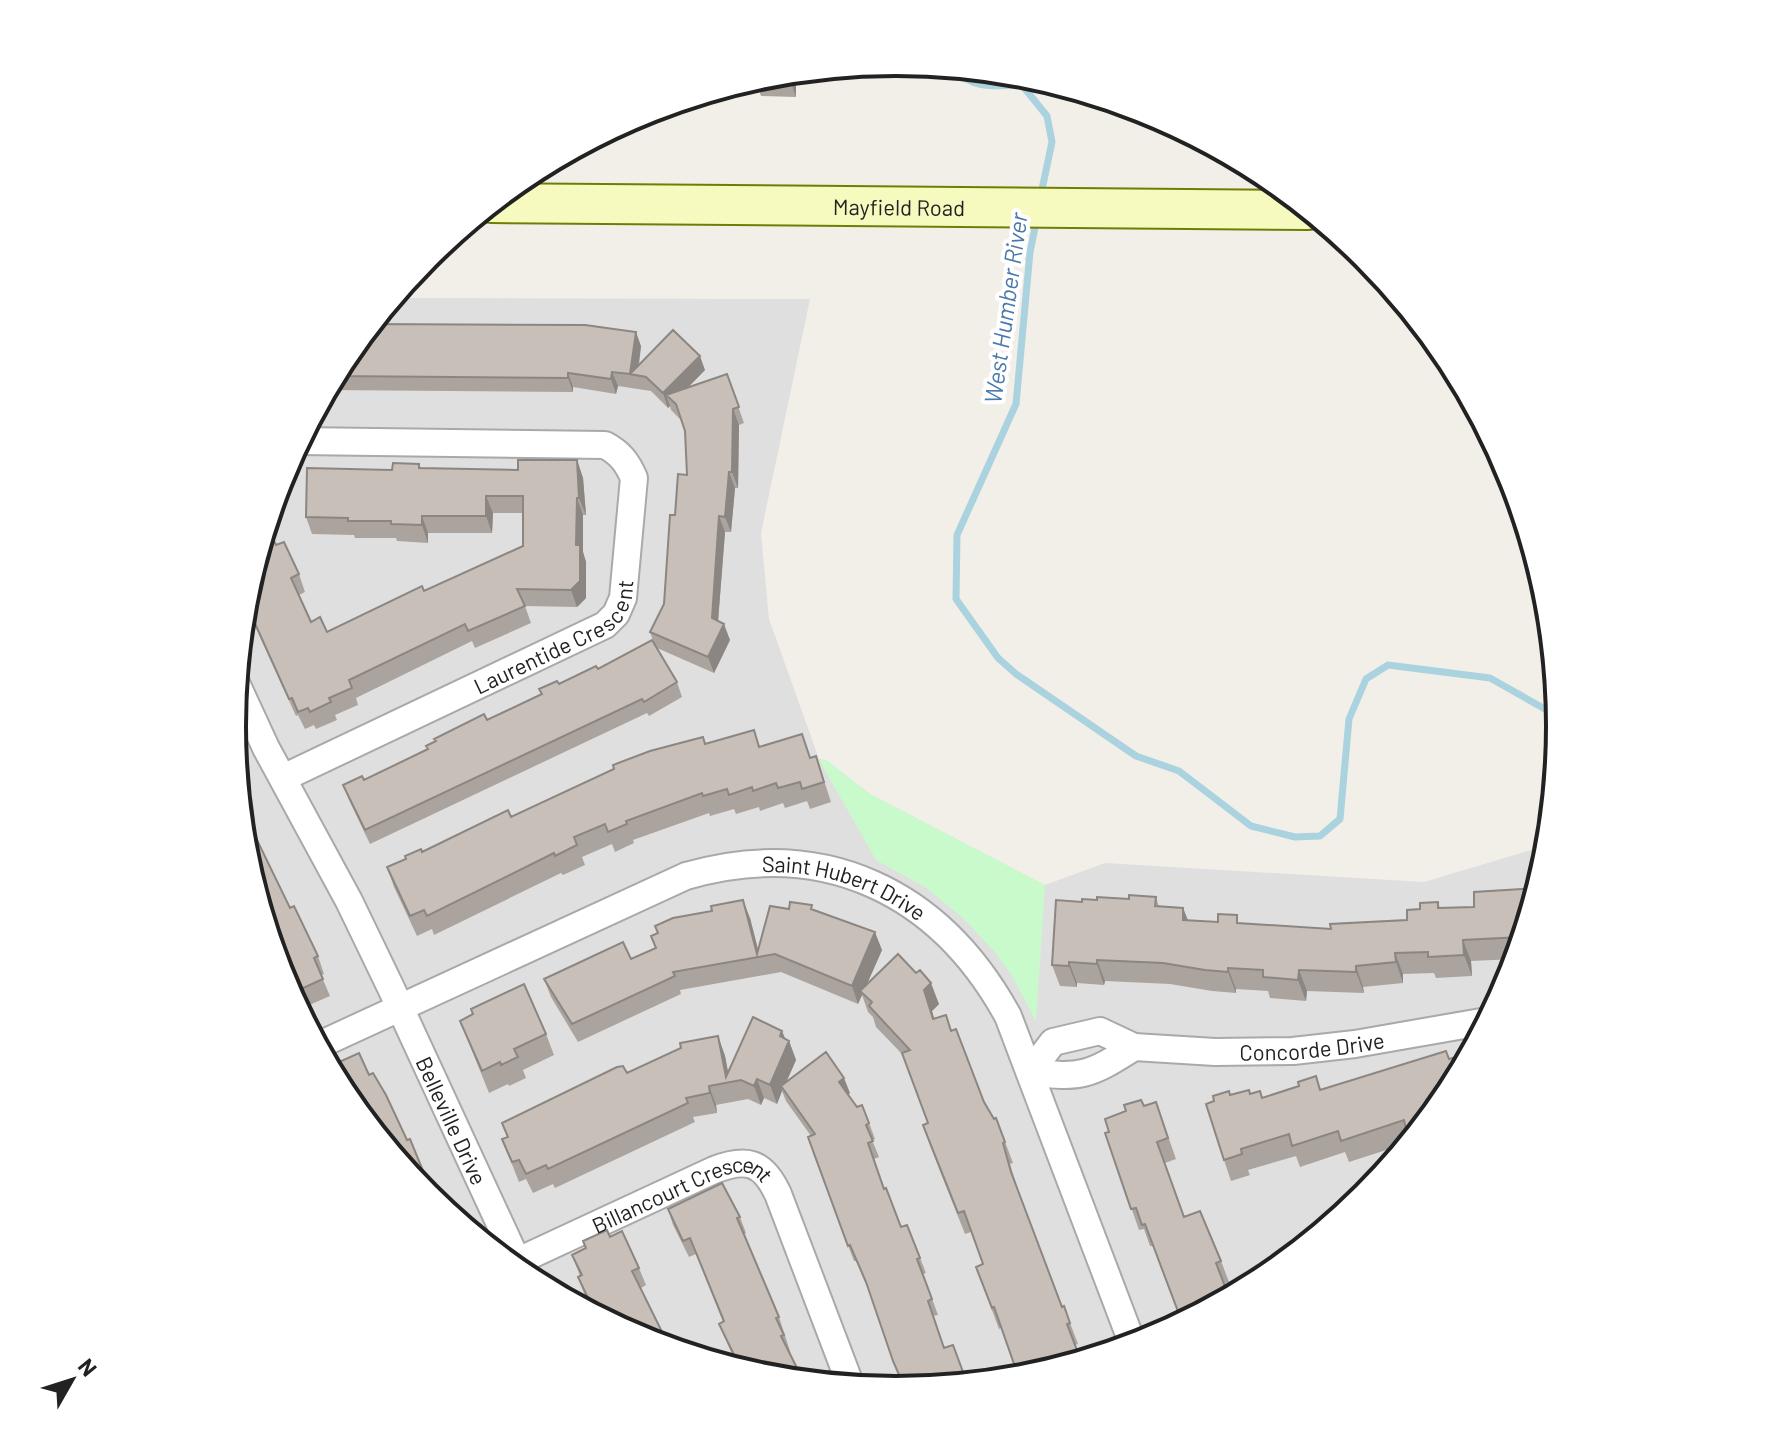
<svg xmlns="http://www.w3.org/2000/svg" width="1791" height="1452" font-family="Barlow,sans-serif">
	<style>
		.residential { fill: #e0dfdf }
		.park { fill: #c8facc }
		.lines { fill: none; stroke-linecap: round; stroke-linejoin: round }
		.stream { stroke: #aad3df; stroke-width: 7 }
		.street-casing { stroke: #a9a9a9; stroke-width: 30 }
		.secondary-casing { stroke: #707d05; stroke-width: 42 }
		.street { stroke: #fff; stroke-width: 26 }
		.secondary { stroke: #f7fabf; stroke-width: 38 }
		.wall { fill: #aba49e }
		.shaded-wall { fill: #8b8681 }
		.building { fill: #c7bfb8; stroke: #8b8681; stroke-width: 2 }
		.labels { text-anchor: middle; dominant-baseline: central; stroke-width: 8; stroke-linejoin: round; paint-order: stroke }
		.street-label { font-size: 22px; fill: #222; stroke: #fff }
		.water-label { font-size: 24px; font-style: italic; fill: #4a7aab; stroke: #fff }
		.rim { fill: none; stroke: #222; stroke-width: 4 }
	</style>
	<rect width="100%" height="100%" fill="#f2efe9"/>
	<!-- residential -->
	<path class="residential" d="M392,298L810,299L761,533L769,619L819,759L826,760L870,794L1045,885L1105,863L1424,882L1548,845L1509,981L1447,1095L1365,1196L1264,1278L1149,1340L1025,1377L895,1390L766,1377L641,1339L526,1278L426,1195L343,1095L282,980L244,855L232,726L244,596L282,471L344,357Z"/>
	<!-- park -->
	<path class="park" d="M819,760H826L870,794L1045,885L1036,1021L1012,976L995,952L963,918L925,887L876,860Z"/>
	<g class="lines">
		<!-- stream -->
		<path class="stream" d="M955,68C970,90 997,86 1022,85L1047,116L1052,142L1041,194
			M1037,218L1030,252L1016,404L957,535L956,599L998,658L1016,674L1136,756L1179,771L1251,826L1295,837L1320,836L1340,819L1349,719L1366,679L1388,665L1490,678L1559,717"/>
		<defs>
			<g id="street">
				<path id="s1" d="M236,683L266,748L349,901L391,988L524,1276"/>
				<path id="s2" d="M283,778L605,625L616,614L623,598L634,478C627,462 620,453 605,445L298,441"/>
				<path id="s3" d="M317,1046L686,876C825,836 940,892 1008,1016L1133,1345"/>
				<path id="s4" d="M1030,1072L1053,1042L1100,1031L1134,1047L1215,1052L1293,1051L1355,1044L1487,1021"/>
				<path d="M1030,1072C1081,1079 1090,1075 1134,1047"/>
				<path id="s5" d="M518,1261L714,1170C747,1157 763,1162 778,1194L851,1386"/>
			</g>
			<g id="secondary">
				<path id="s6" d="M491,203L1308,210"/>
			</g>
		</defs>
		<!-- street casing -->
		<use href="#street" class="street-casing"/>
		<!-- secondary casing -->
		<use href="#secondary" class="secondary-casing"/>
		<!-- street -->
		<use href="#street" class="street"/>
		<!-- secondary -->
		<use href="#secondary" class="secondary"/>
	</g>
	<!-- wall -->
	<path class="wall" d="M796,72V97L761,96L756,82Z
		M641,346L639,366L705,370L688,387L727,374L744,423L739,425L738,488H735L731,532H725L718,622L730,640L714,673L657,648L677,682L682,697L649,716L647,713L370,844L349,800L343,785L364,780L541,694L559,684L655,646L650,632L664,604L675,515L687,475L685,431L681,420L671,410L670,406L668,408L651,391L618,386L616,394L573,387V392L326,390L344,357Z
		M577,460L583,478L586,515H583V552L586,562V598L577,607L525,606L531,623L475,648L472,641L356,698L358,705L335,715L337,720L316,729L314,725L305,729L298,715L296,716L245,604H244V596L276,545L299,574L305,592L299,595L311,622L327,632L424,591L523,546V513H493L492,533H428V543L397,541L396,538H355L354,535L312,534L306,517L392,470L419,464L421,468L518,470Z
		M754,730L760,747L811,758L816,756L831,802L810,809L807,801L785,808L783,803L760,811L759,807L736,814L734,809L710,816L709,813L633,840L634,843L615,852L612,844L582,857L585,865L563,875L561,873L434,935L432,929L417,936L394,887L387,867L511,817L706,744Z
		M1537,888L1515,959L1471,961L1472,976L1436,978L1434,973L1403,974V983L1363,987L1364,993L1307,991L1306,1001L1270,998L1268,991L1236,989V993L1212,991L1170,984L1105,981L1104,985L1077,983V987L1060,986L1052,965L1082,902L1097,900L1129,899L1156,897L1159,907L1183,908L1188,920L1331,929L1407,920L1420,909L1438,902L1440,908L1474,907Z
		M290,908L318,956L324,974L321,975L330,996L298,1010L282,980Z
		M789,909H813L882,950L867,984L939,1004L932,1011L934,1019L951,1031L984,1102L994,1119L996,1118L1013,1163L1010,1164L1018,1190L1062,1307L1070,1323L1078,1344L1075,1345L1080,1358L1083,1360L1001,1328L999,1329L976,1267L983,1264L971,1232L965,1234L930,1146L923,1125L928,1123L902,1054L876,1027L873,1017L868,1012L862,995L858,1004L781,972L680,990L681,994L578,1042L551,997L544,979L631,959L750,918L758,950Z
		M460,1021L546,1034L554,1055L523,1070L526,1078L509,1086L508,1084L489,1093Z
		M718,1036L725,1056L728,1072L785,1039L789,1041L796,1060L787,1081L850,1093L848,1095L869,1123L875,1139L872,1140L879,1157L874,1159L884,1188L901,1227L920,1258L926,1273L923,1274L938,1315L933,1316L944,1348L966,1380L969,1383L904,1389L870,1293L856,1261H854L813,1153L811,1136L786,1101L782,1091L777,1104L764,1098L761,1105L748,1099L716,1105L717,1113L693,1117L695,1122L555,1188L553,1184L533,1193L526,1179L519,1182L502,1139L507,1137L502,1123Z
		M1449,1059L1447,1095L1408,1143L1349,1162L1345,1152L1300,1167L1296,1156L1248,1170L1250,1175L1231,1181L1224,1160L1231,1095L1250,1094L1262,1098L1299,1086L1316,1076L1321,1090Z
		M1156,1102L1176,1159L1165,1163L1184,1217L1221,1261L1229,1282L1224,1284L1152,1246H1150L1144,1229L1139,1230L1105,1133Z
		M668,1209L740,1217L746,1233L744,1234L779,1317L790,1351H789L802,1381L766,1377L735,1361L719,1324L723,1322L696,1254L689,1257L673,1225Z
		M610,1237L639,1268L646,1285L641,1288L587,1301L578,1277L580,1276L572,1255Z"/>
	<!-- shaded-wall -->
	<path class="shaded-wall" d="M791,72H796V97L791,83Z
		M636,332L641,346L637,375L630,374L635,388L630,374Z
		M700,356L705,370L674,402L666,395L670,406L668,408L663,393Z
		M612,372L618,386L616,394L611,379Z
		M568,373L573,387V392L568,378Z
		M733,409L739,425L738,488L732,472Z
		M577,460L583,478L586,515L579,498Z
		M729,472L735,488L731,532L725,517Z
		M486,496L493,513L492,533L486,516Z
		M577,498L583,515V552L586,562V598L577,607L571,590L576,545Z
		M422,516L428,533V543L422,525Z
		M719,516L725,532L717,634L712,618Z
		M724,624L730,640L714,673L708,657Z
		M743,900L750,918L760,957H758Z
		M1183,908L1191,929L1183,920Z
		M875,932L882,950L863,993L860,991L862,995L858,1004L852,986Z
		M1463,940L1471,961L1472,976L1464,955Z
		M1395,953L1403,974V983L1396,962Z
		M1097,960L1105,981L1104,985L1097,964Z
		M1069,962L1077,983V987L1069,966Z
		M1356,966L1363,987L1364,993L1356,972Z
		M1228,968L1236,989V993L1228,972Z
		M1299,970L1307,991L1306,1001L1298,980Z
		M931,983L939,1004L932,1011L941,1041L924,990Z
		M782,1031L788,1045L789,1041L796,1060L783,1089L781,1086L782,1091L777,1104L770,1085L780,1036Z
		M718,1036L725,1056L730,1082L726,1077Z
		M844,1078L850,1093L844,1097L839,1082Z
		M757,1079L764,1098L761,1105L754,1086Z
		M709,1086L716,1105L717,1113L710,1093Z"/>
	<!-- building -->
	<path class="building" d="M791,72V83L756,82V78L766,75Z
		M371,324L585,325L636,332L630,374L612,372L611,379L568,373V378L333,376L344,357Z
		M673,330L700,356L663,393L646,377L630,374Z
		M727,374L739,407L733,409L732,472H729L725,517L719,516L712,618L724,624L708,657L650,632L664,604L670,515H675L678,474L687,475L685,431L676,404L666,395Z
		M518,460H577L579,498H577L576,545H580V581L571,590L517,589L525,606L468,631L465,624L349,680L352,688L329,698L331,702L310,712L308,708L298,712L292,698L289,699L244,599L266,524L276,545L284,542L299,574L291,578L311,622L320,617L327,632L422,586L424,591L523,546V496H486V516H422V525L391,524V521H348V518L306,517L307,468L392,470L393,463L419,464V468L518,470Z
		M652,640L677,682L644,702L642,699L365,830L343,785L362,776L364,780L428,749L426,746L436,741L434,739L484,714L487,720L542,694L539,689L557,681L559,684L596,666L598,669Z
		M754,730L759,747L802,734L810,758L816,756L824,782L802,789L800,782L778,788L776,783L753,791L752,787L729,795L727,789L703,796L702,793L626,821L627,824L608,832L605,824L574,837L577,845L555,856L554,853L427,916L424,910L410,916L387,867L406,859L405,856L421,849L422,852L508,810L511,817L614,769L613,765L650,751L703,737L705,744Z
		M242,809L290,908L294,906L318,956L314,958L323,979L290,994L282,980L244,855L240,810Z
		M1537,888L1522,937L1463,940L1464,955L1428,957V952L1395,953L1396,962L1356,966V972L1299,970L1298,980L1263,977V970L1228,968V972L1205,970L1163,963L1097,960V964L1069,962V966L1052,965L1056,900L1082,902V899L1097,900V897L1129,899V895L1156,897L1155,906L1183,908V920L1218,922V914L1237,915V923L1331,929L1330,924L1407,920V910L1420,909V903L1438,902V908L1474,907V892Z
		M743,900L757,954L770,906L789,909L790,902L812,905L811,909L875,932L852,986L775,954L673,972L675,976L572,1024L544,979L623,942L631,959L656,948L651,936L658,933L655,926L673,918L712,911L711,906Z
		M898,954L916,973L920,970L931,983L924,990L933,1019L946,1015L951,1031L956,1029L984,1102L994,1119L996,1118L1005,1142L1003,1143L1011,1172L1062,1307L1064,1306L1070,1323L1067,1324L1080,1358L1082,1357L1083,1360L1019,1378L994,1307L992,1308L976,1267L983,1264L964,1211L958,1213L923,1125L928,1123L902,1053L910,1050L869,1006L872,1002L860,991Z
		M524,984L546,1034L514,1049L518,1057L501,1065L500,1062L482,1071L460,1021L473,1014L471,1009Z
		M753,1017L782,1031L780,1036L789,1041L770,1085L757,1079L754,1086L741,1080L709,1086L710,1093L686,1098L688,1103L548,1169L546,1165L526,1174L519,1160L512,1162L502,1139L508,1137L502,1123L617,1067L623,1066L627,1073L681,1048L680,1043L718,1036L726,1077Z
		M1446,1051L1449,1059L1470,1053L1447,1095L1415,1134L1412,1135V1132L1407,1134L1404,1120L1341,1141L1338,1131L1292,1146L1289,1134L1241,1149L1242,1154L1224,1160L1206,1104L1214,1101L1213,1096L1229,1091L1230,1095L1249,1090L1250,1094L1260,1091L1262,1098L1299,1086L1298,1082L1316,1076L1320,1090Z
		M826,1052L844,1078L839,1082L857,1107L862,1105L869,1123L866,1125L873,1141L868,1143L884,1189L886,1188L901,1227L907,1225L920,1258L917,1259L932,1299L928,1301L944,1348L953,1345L966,1380H968L969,1383L905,1389L893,1361L866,1282L850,1245L848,1246L808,1137L815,1134L781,1086Z
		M359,1053L369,1075L373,1073L386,1095L407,1140L410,1139L437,1205L426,1195L343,1095L328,1067Z
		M1141,1100L1144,1106L1156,1102L1168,1138L1157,1142L1184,1217L1200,1211L1221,1261L1216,1263L1229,1297L1182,1322L1145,1224L1142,1225L1136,1208L1131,1209L1105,1133L1109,1132L1105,1119L1126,1111L1124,1105Z
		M722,1183L740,1217L737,1218L779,1317L776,1318L784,1335L781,1336L800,1374L795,1376L798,1380L766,1377L731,1367L730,1364L737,1361L719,1324L724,1321L690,1238L683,1241L668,1209Z
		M607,1230L610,1237L622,1231L639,1268L632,1271L670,1348L641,1339L581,1307L580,1305L589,1300L578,1277L582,1275L572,1255L586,1248L583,1241Z"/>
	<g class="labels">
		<!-- street labels -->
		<g class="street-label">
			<text stroke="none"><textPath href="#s6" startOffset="408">Mayfield Road</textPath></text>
			<text stroke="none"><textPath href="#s2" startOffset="310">Laurentide Crescent</textPath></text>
			<text stroke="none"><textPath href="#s3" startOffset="570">Saint Hubert Drive</textPath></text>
			<text stroke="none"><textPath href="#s4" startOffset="302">Concorde Drive</textPath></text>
			<text stroke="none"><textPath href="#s1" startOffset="488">Belleville Drive</textPath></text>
			<text stroke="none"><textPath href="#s5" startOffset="180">Billancourt Crescent</textPath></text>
		</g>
		<!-- water labels -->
		<g class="water-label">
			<text transform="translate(1005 308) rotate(-82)">West Humber River</text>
		</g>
	</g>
	<!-- crop -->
	<path d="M0 0H1791V1452H0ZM246 726a650 650 0 1 1 1300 0a650 650 0 1 1-1300 0Z" fill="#fff" fill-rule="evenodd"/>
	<path class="rim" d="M246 726a650 650 0 1 1 1300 0a650 650 0 1 1-1300 0Z"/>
	<!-- north arrow -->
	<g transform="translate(72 1380) rotate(51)" stroke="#ffffff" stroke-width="6" paint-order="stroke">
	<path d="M0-6L14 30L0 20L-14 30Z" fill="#222222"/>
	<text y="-12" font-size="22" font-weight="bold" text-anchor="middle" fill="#222222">N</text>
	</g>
</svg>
